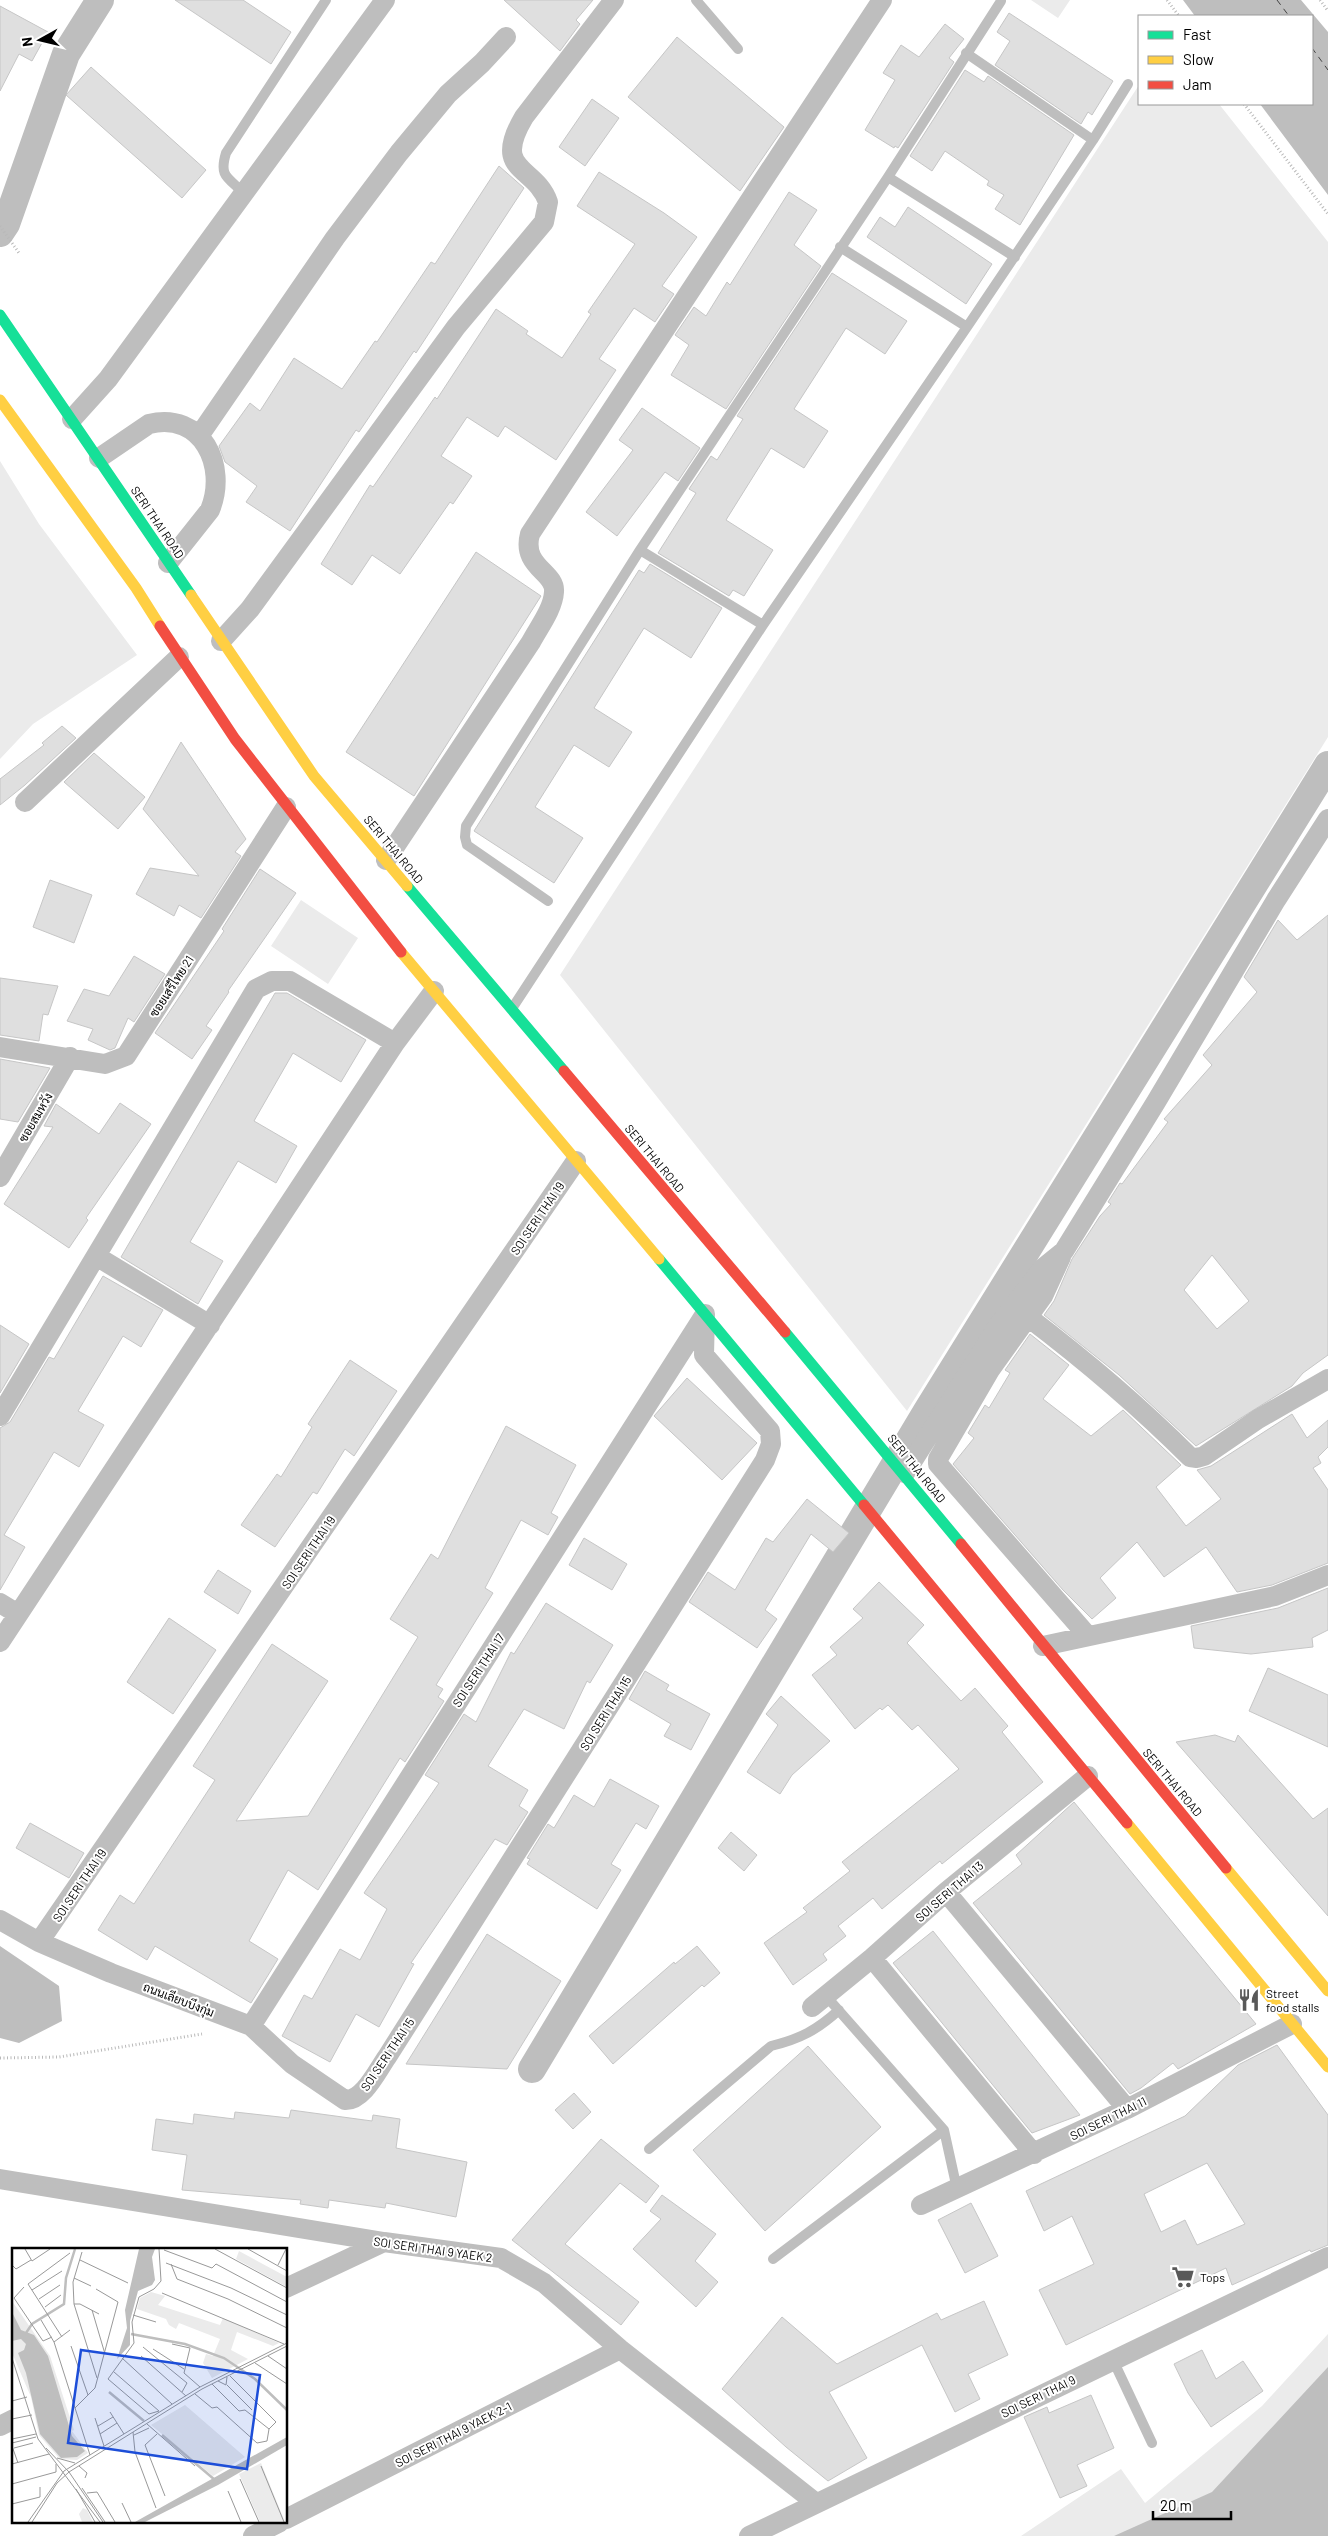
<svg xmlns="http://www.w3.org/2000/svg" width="1328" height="2536" font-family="Barlow,Sarabun,sans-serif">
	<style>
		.green { fill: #ebebeb }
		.water { fill: #bebebe }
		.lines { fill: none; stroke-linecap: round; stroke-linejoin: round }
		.canal { stroke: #bebebe; stroke-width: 28 }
		.ferry { stroke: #434343; stroke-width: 1; stroke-dasharray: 6 5; stroke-linecap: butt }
		.building { fill: #dfdfdf; stroke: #c6c6c6; fill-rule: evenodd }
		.path { stroke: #b9b9b9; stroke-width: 3; stroke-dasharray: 1 2.5; stroke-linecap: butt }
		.lane { stroke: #bebebe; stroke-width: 10 }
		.street { stroke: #bebebe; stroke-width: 20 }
		.fast { stroke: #16e098; stroke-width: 11 }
		.slow { stroke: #ffcf43; stroke-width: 11 }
		.jam { stroke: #f24e42; stroke-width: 11 }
		.labels { text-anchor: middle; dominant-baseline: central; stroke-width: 4; stroke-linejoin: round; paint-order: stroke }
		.street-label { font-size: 12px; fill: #000; stroke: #fff }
		.poi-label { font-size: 12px; fill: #000; stroke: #fff; text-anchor: start }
		.inset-river { fill: none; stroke: #bebebe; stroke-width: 2.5 }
		.inset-road { fill: none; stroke: #999; stroke-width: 1 }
		.view { fill: #1d4ed8; fill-opacity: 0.15; stroke: #1d4ed8; stroke-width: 2.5 }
		.inset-edge { fill: none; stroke: #000; stroke-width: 2.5 }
	</style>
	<rect width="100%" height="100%" fill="#fff"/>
	<!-- green -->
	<path class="green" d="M1031,0H1070L1058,18Z
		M1139,85V104H1219L1328,242V737L907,1411L560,975Z
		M0,461L39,524L137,655L33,724L0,759Z
		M301,900L358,938L328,984L271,946Z
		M1328,2334V2536H1021L1121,2469L1145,2503L1262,2406Z"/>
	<!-- water -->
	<path class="water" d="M1183,0H1301L1328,32V195L1260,104H1312V16H1195Z
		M0,1946L59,1986L62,2021L19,2043L0,2038Z
		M1328,2367V2536H1114L1212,2492Z"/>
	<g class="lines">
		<!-- canal -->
		<path class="canal" d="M0,233L6,224L66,54L100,0
			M532,2069L927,1411L1328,765"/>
		<!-- ferry -->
		<path class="ferry" d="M1277,0L1289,16
			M1312,48L1328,70"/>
	</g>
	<!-- building -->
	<path class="building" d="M175,0H243L291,32L271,64Z
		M504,0H593L576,20L580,24L560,51Z
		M0,6L48,32L32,61L19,54L0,91Z
		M1009,13L1113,81L1092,115L1088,112L1081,124L995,65L1010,41L997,32Z
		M945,24L964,39L949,58L954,62L898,148L895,146L894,148L865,130L895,80L883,73L901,45L919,57Z
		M677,37L784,127L740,191L628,97Z
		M91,67L206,170L182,198L66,95Z
		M965,70L984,82L988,76L1074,135L1020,225L995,209L1004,195L987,185L989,181L945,151L932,171L910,156Z
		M592,99L619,118L585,166L559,147Z
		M499,166L524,188L416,353L414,351L359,432L356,430L290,531L246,502L257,486L225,462L219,446L250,403L260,411L294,358L342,389L375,341L377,342L431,262L435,264Z
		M599,172L664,213L697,237L662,286L674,294L655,322L634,308L599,359L616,370L556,460L505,426L498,437L467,417L441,456L472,476L453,504L450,502L400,574L372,555L352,585L321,564L370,485L373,487L435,397L437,399L496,309L528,331L526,334L562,358L591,314L588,312L635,244L577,206Z
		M789,192L817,210L794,245L821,266L726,409L671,375L689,345L675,335L694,307L706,316L727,282L730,285Z
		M908,207L992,264L966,304L867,237L880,217L895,227Z
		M832,273L907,321L885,354L846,328L794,409L828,431L804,468L771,448L726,520L773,550L744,596L733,590L729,596L658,553L696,493L689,489L711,456L717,460L743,419L737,416Z
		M642,408L700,448L678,481L665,472L617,536L586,512L633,450L619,440Z
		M476,552L541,596L414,796L346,752Z
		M650,564L722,608L691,658L644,628L594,708L632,732L609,767L574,745L535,807L583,838L554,883L474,831L639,570L644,573Z
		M62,726L76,738L25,785L0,805V779L44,745L42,743Z
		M181,742L246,839L235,852L241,856L201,918L179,905L174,916L136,894L150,868L199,876L143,809Z
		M94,753L145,797L118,829L64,782Z
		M260,869L296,893L228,991L229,992L206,1026L212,1030L192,1059L155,1033L224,931L222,929Z
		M50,880L92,895L74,943L33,927Z
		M1328,915V1355L1303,1373L1292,1386L1196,1446L1119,1375L1044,1315L1054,1301L1072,1259L1100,1216L1111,1204L1108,1202L1120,1183L1122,1184L1168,1122L1164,1119L1212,1065L1203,1055L1257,992L1244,977L1278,920L1297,940ZM1212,1255L1249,1301L1217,1329L1184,1290Z
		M134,956L165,974L134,1022L128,1018L115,1048L110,1050L88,1040L93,1029L67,1021L84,989L109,996Z
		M0,978L58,986L48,1015L43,1014L39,1041L0,1035Z
		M275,993H287L366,1040L341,1082L293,1053L254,1121L297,1146L276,1183L238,1161L190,1242L223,1261L198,1304L121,1257Z
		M0,1059L50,1068L18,1122L0,1119Z
		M120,1103L151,1124L86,1218L88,1220L69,1248L4,1204L53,1127L44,1126L56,1104L99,1134Z
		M103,1276L163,1310L141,1347L123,1336L78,1411L104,1425L79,1467L54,1452L4,1535L25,1547L0,1590V1428L10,1422L49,1357L54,1359Z
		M0,1325L29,1344L0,1393Z
		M1030,1334L1069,1365L1043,1399L1091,1436L1123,1410L1181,1465L1156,1487L1186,1526L1221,1499L1197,1470L1211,1466L1292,1414L1307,1438L1328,1420V1447L1318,1457L1321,1463L1313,1468L1328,1490V1563L1272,1585L1237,1592L1206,1547L1164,1577L1137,1542L1100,1578L1116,1598L1092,1619L1063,1590L953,1464L974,1438L968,1433L985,1405L989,1408L1010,1373L1005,1370Z
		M350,1360L397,1391L354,1456L345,1449L317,1494L313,1492L275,1547L241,1525L277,1474L281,1477L312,1427L308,1424Z
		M687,1378L757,1443L722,1480L654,1416Z
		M506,1426L576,1465L551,1513L558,1517L548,1535L521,1520L485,1588L493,1593L436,1685L443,1689L438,1697L444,1701L405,1762L400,1758L318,1890L288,1870L249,1941L278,1959L251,2003L155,1946L147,1960L98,1930L120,1895L134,1904L215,1780L193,1766L272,1644L328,1681L236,1821L308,1816L418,1637L390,1619L431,1554L438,1559Z
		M807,1499L849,1533L833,1552L811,1534L765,1610L777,1619L757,1648L689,1602L708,1572L735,1590L766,1538L773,1542Z
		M584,1538L627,1564L612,1590L569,1565Z
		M218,1570L251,1591L238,1614L204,1592Z
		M879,1582L924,1625L907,1643L961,1701L975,1688L1008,1726L1002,1732L1043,1782L942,1864L940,1861L882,1909L873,1898L838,1926L846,1936L823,1954L827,1960L793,1985L764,1943L807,1912L803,1908L850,1871L842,1862L959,1769L918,1725L912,1730L888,1705L882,1710L880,1708L855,1729L812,1675L837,1655L830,1647L863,1618L853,1609Z
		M1328,1588V1630L1312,1638L1313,1647L1251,1654L1194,1648L1191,1626L1278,1608Z
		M546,1603L613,1645L590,1683L587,1681L564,1729L524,1709L488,1766L528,1790L519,1806L528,1812L507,1845L495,1839L411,1963L414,1964L379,2027L356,2014L330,2062L282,2036L304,1995L312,1999L340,1949L360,1960L387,1909L364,1893L439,1783L425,1775L464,1714L476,1722L511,1652L514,1654Z
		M169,1618L216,1650L173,1714L127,1682Z
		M1268,1668L1328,1695V1747L1249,1711Z
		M645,1671L669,1685L666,1690L710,1714L691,1750L664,1736L671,1724L629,1699Z
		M781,1696L830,1741L792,1775L780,1794L747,1772L778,1725L766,1714Z
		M1215,1735L1235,1742L1238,1735L1313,1819L1328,1808V1916L1176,1742Z
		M610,1779L659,1806L646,1829L636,1823L611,1864L621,1870L597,1909L527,1864L530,1859L527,1858L548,1824L554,1828L574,1795L594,1807Z
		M1074,1802L1256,2024L1178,2069L1173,2063L1141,2088L1130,2094L973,1903L1022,1864L1016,1855Z
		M30,1823L84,1853L69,1878L16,1848Z
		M731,1832L757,1855L744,1871L718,1848Z
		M933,1931L1080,2115L1032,2133L893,1963Z
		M487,1934L561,1981L507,2069L406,2064Z
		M697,1946L720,1973L704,1987L702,1985L613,2064L589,2036L674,1962L675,1964Z
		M1277,2045L1328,2115V2245L1311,2252L1310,2250L1232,2285L1226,2268L1066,2345L1039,2290L1094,2264L1072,2216L1044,2231L1026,2191L1185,2116L1238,2065ZM1207,2163L1245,2224L1197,2245L1185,2220L1161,2232L1144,2194Z
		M808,2046L881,2127L765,2231L693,2150Z
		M574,2093L591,2112L573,2129L555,2110Z
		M291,2110L372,2121L373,2115L400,2119L396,2148L467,2162L456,2217L386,2203L385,2208L329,2200L328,2208L300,2204L301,2200L182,2190L187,2155L152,2150L156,2119L193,2124L194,2114L234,2119L235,2112L289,2118Z
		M601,2139L659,2186L646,2203L620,2183L565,2244L639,2302L621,2325L512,2240Z
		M662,2195L716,2234L695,2261L718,2282L696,2307L633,2249L661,2219L650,2211Z
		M971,2203L998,2256L965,2273L938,2220Z
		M984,2301L1008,2355L968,2374L980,2399L955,2412L922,2345L829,2392L867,2458L828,2481L786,2447L722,2389L782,2317L837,2364L937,2313L941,2320Z
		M1202,2350L1216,2379L1243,2361L1263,2391L1211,2427L1188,2393L1174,2364Z
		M1091,2395L1114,2448L1077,2465L1087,2486L1060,2498L1024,2417L1047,2407L1049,2413Z"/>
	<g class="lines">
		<!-- path -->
		<path class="path" d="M1167,0L1179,16
			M1320,0L1328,11
			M1244,104L1328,214
			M0,226L19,253
			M0,2058L59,2057L202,2034"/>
		<!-- lane -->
		<path class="lane" d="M696,0L738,49
			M966,53L1093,140L967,327
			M1093,140L1128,84
			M888,177L1015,257
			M243,192C227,177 219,176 226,153L326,0
			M640,550L763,625
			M548,901L467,845L465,837L466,826L640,550L888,177L1001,1
			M513,1007L763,625L967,327L840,247
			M826,1996L944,2130L957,2189
			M649,2149L771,2046C800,2039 817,2030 839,2010
			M773,2259L944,2130
			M1113,2360L1152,2443"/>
		<!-- street -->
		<path class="street" d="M72,419L108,379L385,0
			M199,436L335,238L399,153L448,94L482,63L506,37
			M99,458L149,424C202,411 228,466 210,510L168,563
			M221,641L250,609L456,327L544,222L548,202C535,165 491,173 524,117L614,0
			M25,802L179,657
			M386,860L531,642C539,627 553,609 554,592C556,572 521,567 530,534L882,0
			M0,1047L105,1064L126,1056L286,807
			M0,1177L70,1057
			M96,1256L210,1325
			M1061,1257L1043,1296L990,1370L938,1459V1464L1087,1635
			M1028,1317C1086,1361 1139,1406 1190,1457L1197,1458L1204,1456L1258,1419L1328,1379
			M0,1416L256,989L272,981H290L395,1043
			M905,1473L998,1326L1043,1268L1064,1251L1156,1102L1276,900L1328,819
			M0,1603L18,1614
			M0,1642L395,1043L434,991
			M1043,1646L1275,1596L1328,1575
			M946,1892L1127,2109
			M0,1920L39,1942L111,1973L251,2026L292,2064L345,2100C363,2101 377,2071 387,2057L765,1460L771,1444L770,1431L704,1355L705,1314
			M39,1942L576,1161
			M872,1958L1034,2154
			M812,2007L872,1958L946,1892L1088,1776
			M251,2026L704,1316
			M0,2179L384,2242L501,2258L544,2283L620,2349L816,2503
			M921,2205L1127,2109L1292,2024
			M286,2288L384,2242
			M0,2426L14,2419
			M286,2519L620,2349
			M253,2536L280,2522
			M749,2536L1328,2257"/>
		<!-- fast -->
		<path class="fast" d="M0,315L191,595
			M407,886L564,1071
			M659,1259L864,1505
			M785,1332L961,1544"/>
		<!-- slow -->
		<path class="slow" d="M0,400L136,588L160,626
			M191,595L314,776L407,886
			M401,952L659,1259
			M1127,1823L1328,2067
			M1226,1868L1328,1991"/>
		<!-- jam -->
		<path class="jam" d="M160,626L235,739L401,952
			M564,1071L785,1332
			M864,1505L1127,1823
			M961,1544L1226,1868"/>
	</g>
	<!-- icons -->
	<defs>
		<symbol id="restaurant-bare" viewBox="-9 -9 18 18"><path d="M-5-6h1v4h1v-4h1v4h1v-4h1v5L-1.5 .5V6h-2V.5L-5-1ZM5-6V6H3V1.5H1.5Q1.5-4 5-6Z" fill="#595959" stroke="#fff" stroke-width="2.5" paint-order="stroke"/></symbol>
		<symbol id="supermarket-bare" viewBox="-9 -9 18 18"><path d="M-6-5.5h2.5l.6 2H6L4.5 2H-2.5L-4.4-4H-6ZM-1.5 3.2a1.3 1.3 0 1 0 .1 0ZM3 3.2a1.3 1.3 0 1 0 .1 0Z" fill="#595959" stroke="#fff" stroke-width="2.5" paint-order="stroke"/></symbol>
	</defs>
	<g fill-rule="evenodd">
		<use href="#restaurant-bare" x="1233" y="1984" width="32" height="32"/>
		<use href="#supermarket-bare" x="1167" y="2261" width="32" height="32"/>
	</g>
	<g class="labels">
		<!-- street labels -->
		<g class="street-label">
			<text transform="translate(158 522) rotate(56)">SERI THAI ROAD</text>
			<text transform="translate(394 849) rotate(50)">SERI THAI ROAD</text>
			<text transform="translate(171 986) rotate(-57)">ซอยเสรีไทย 21</text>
			<text transform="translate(35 1117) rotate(-60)">ซอยสมหวัง</text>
			<text transform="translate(655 1158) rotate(50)">SERI THAI ROAD</text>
			<text transform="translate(537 1218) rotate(-56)">SOI SERI THAI 19</text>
			<text transform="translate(917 1468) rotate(51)">SERI THAI ROAD</text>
			<text transform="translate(308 1552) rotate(-56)">SOI SERI THAI 19</text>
			<text transform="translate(478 1670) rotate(-57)">SOI SERI THAI 17</text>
			<text transform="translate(605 1713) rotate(-58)">SOI SERI THAI 15</text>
			<text transform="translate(1173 1782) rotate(50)">SERI THAI ROAD</text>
			<text transform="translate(79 1885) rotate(-56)">SOI SERI THAI 19</text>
			<text transform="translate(949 1891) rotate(-41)">SOI SERI THAI 13</text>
			<text transform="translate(179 1999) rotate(21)">ถนนเลียบบึงกุ่ม</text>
			<text transform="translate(387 2054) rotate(-56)">SOI SERI THAI 15</text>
			<text transform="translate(1108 2118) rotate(-26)">SOI SERI THAI 11</text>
			<text transform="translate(433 2249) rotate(8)">SOI SERI THAI 9 YAEK 2</text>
			<text transform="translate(1038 2396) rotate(-26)">SOI SERI THAI 9</text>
			<text transform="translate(453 2434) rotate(-27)">SOI SERI THAI 9 YAEK 2-1</text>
		</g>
		<!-- poi labels -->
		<g class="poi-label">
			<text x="1266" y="1993">Street<tspan x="1266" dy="14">food stalls</tspan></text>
			<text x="1200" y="2277">Tops</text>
		</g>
	</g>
	<!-- overview -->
	<g transform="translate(12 2248)">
		<rect width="275" height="275" fill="#fff"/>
		<path d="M227,3L275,29V39L224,11ZM139,44L153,48L146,57L208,77L211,70L267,95L261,98L225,84L219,102L236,111L200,130L191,115L194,106L201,108L208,91L167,75L164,81L157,77L154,71L125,61L128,50ZM0,53L38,108L62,182L60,183L76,205L65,212L48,211L27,187L19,149L0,105ZM173,157L233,209L201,228L139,177ZM249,215L273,274H248L227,226ZM71,260L75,262L81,274H70L67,266Z" fill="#ebebeb"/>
		<path d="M127,1H143L140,9L143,32L140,37L126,43L118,73V97L105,111L115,80L113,62ZM0,64L9,82L22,87L36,108L60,188L73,203L65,209L49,210L28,186L14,125L6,105L12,102L14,96L9,91L0,93ZM275,189V197L206,237L133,274H123Z" fill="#bebebe"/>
		<path class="inset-river" d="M14,85L20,76L52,56L54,30L63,1M119,86L173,96L212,110L243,131L275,162M97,144L132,173M150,187L203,232M128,274L275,195"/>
		<path class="inset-road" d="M13,1L20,13L38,1M203,1L275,40M236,1L275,23M152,2L200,20L204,16L275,54M70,4L61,34L62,56L85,130M68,12L116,35M154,15L219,40L275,67M159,16L165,31L216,51L275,80M0,17L4,21L19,12M266,17L274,1M62,30L79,38M12,39L2,50L31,93L40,89M20,42L50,23M150,45L272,96M27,51L48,37M62,56H68L87,66M33,59L49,47M80,62L93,106M121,67L144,74M29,72L42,94L78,207M50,89L16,36L58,5M42,94L58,82M160,96L178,100L172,125L188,139M59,98L76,147M131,99L175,135L170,144M141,101L172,121M129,108L174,148M256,108L275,121M0,110L26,191L88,274M110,110L160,156M243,115L275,136M102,124L147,163M218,128L264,174L257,181M206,133L214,137L215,129M215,137L240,162M183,146L200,160L205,159L245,195L255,193L257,181L233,162L227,163L200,136M0,153L15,149M63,160L83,140L106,54L84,41M147,163L137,166L96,131L122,95L120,74L127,49L142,41L149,33L147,1M98,164L112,186M83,170L92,198M0,171L20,167M135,176L183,218M86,178L101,169M121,184L123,204L144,260M88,186L105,175M145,186L133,197L153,248M122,187L137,180M0,191L24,186M0,195L24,189M0,198L6,215M2,200L21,195M34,200L57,224L91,274M45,210L63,215M0,216L37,206M67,218L75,225L73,230M249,218L272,274M228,231L247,274M0,236L44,224V216M70,240L93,274M64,241L83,274M216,243L229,274M75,245L85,244L103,274M110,255L119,274M0,256L28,249V239M16,274L52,223L188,139L275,95M20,274L45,235L57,224L190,141L275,98"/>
		<path class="view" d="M69,102L248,127L235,221L56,195Z"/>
		<rect width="275" height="275" class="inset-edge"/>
	</g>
	<!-- legend -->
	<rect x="1138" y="15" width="175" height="90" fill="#ffffff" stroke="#999999"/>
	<rect x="1148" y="31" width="25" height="8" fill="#16e098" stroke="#999999"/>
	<text x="1183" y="40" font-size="15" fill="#000000">Fast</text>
	<rect x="1148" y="56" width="25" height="8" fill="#ffcf43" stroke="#999999"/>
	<text x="1183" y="65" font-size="15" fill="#000000">Slow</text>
	<rect x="1148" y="81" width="25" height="8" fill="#f24e42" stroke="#999999"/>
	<text x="1183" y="90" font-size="15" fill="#000000">Jam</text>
	<!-- north arrow -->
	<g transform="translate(40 40) rotate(262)" stroke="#ffffff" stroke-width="4" paint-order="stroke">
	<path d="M0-4L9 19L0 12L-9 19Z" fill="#000000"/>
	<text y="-8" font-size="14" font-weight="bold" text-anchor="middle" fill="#000000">N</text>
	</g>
	<!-- scale -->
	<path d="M1153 2511v8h78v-8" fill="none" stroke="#000000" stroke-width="2.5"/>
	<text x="1160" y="2511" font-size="15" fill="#000000" stroke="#ffffff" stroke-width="4" paint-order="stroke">20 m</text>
</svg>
